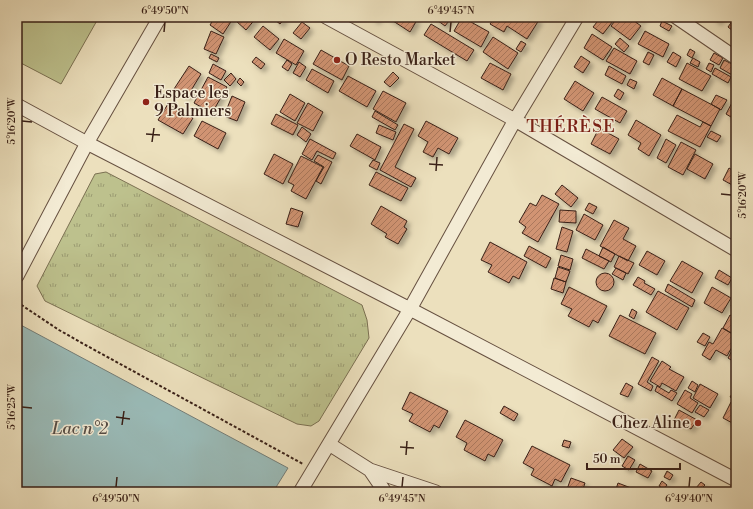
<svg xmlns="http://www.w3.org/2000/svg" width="753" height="509" font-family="'Libre Bodoni',serif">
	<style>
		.grass { fill: url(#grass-tufts); stroke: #7b7052 }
		.garden { fill: #bdc18d; stroke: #7b7052 }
		.water { fill: #9abbb8; stroke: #737d78 }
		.building { fill: url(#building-hatch); stroke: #392017; filter: url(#shadow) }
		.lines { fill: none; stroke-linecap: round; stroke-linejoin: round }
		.minor-casing { stroke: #665040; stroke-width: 15 }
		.path { stroke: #392017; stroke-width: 2; stroke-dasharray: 3 2; stroke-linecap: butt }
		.minor { stroke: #f3ebd4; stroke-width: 13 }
		.ticks { fill: none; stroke: #392017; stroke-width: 1.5 }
		.poi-dot { fill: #8f2418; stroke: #f3ebd4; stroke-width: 1.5 }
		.labels { text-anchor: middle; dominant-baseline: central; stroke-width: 3; stroke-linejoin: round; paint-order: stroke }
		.poi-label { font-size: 16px; fill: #392017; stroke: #f3ebd4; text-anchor: start }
		.neighbourhood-label { font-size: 17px; letter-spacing: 1px; fill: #7a1f14; stroke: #f3ebd4 }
		.water-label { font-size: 17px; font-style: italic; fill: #564e47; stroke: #f3ebd4 }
		.neatline { fill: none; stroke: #392017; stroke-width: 1.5 }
		.ticks-label { font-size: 10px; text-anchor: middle; fill: #392017 }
	</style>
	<defs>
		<pattern id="grass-tufts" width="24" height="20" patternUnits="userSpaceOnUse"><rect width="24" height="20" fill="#bdc18d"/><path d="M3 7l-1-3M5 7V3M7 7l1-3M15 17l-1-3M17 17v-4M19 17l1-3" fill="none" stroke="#9b9c72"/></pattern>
		<pattern id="building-hatch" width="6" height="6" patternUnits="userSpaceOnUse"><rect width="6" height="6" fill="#d19473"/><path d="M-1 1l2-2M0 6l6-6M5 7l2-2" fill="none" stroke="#ab785d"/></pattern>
		<filter id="shadow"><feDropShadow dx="3.5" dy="3.5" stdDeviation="2" flood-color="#0004"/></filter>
	</defs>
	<rect width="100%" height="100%" fill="#ece0bd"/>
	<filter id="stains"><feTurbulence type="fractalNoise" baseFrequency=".005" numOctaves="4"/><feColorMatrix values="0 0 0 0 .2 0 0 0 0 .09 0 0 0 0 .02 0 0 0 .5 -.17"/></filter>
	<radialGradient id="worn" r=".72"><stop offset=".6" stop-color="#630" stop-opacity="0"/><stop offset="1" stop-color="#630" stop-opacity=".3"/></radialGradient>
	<!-- grass -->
	<path class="grass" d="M106,172L362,305L367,320L369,338L319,421L311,426L297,424L45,301L37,286L95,174Z"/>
	<!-- garden -->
	<path class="garden" d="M17,17H99L61,84L17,61Z"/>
	<!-- water -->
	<path class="water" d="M17,323L288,468L273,492H17Z"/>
	<!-- building -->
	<path class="building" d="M215,17H234L223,34L210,25Z
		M240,17H257L246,30L236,21Z
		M277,17H284L285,18L280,24L275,20Z
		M371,17H379L376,21Z
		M387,17H412L417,20L410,32Z
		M433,17H452L445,26Z
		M462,17L489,32L481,47L454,31Z
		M488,17H535L539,20L527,39L507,26L504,32L490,24L493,20Z
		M601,17H616L603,34L593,27Z
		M618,17H629L641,26L630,40L611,26Z
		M635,17H644L641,21Z
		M712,17H722L718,22Z
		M735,17L736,27L733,31L728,27Z
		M662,21L672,26L669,31L660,26Z
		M302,22L310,28L301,39L293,33Z
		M431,24L474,50L467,61L424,35Z
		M263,26L279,39L270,50L254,37Z
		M211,31L224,37L216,54L204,49Z
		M645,31L669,44L663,57L638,44Z
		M592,34L612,47L603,60L584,48Z
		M493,37L518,53L508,69L483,52Z
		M620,38L629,46L624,52L615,44Z
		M284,39L304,51L296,65L276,53Z
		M521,41L526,44L521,52L516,49Z
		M614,48L637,61L630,74L606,61Z
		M690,49L695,52L692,58L687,55Z
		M321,50L349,66L342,80L313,64Z
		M648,52L654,55L649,65L643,62Z
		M673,52L681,57L676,67L667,62Z
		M714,53L723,58L719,65L710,60Z
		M211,54L219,58L217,62L209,58Z
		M581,56L590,62L583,73L574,67Z
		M256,57L265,64L261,69L252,62Z
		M693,58L700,62L698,67L690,63Z
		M287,60L292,64L288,71L282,67Z
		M724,60L736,66V71L734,76L720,68Z
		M299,62L306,67L300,77L293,73Z
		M490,63L511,74L503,90L481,78Z
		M687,63L711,76L702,91L679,79Z
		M709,63L714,65L711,72L706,69Z
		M213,64L226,71L221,80L209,73Z
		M189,66L201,74L187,97L174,89Z
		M609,66L626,76L622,84L605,75Z
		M715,68L731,77L728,83L712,74Z
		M312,69L334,81L328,93L306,80Z
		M393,72L399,78L390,87L384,82Z
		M231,73L236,79L230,86L224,80Z
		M348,76L376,91L367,107L339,91Z
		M208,77L227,87L212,113L194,103Z
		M240,78L244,82L241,86L237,82Z
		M662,78L682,89L673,106L653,95Z
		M630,79L637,82L634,89L627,85Z
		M575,81L594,93L583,111L564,99Z
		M618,89L624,93L620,100L614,96Z
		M682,89L720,109L711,126L673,106Z
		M383,91L406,103L396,122L373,109Z
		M290,94L305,103L295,121L280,112Z
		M716,95L727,100L721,110L711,104Z
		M232,96L245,102L237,121L224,116Z
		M602,97L627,111L620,123L595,109Z
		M735,97L736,98V120L726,114Z
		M308,103L323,112L313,131L297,123Z
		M168,104L193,118L183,134L158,120Z
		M375,111L398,125L395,130L372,117Z
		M276,114L298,125L293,135L271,124Z
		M677,115L700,127L703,122L711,126L700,147L668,131Z
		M636,120L661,135L649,156L638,149L641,143L628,135Z
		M202,121L226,133L218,149L194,136Z
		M426,121L458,138L449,154L438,148L433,157L423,152L428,142L418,136Z
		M404,124L414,129L395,167L416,178L411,187L380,170Z
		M379,125L396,132L393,140L376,133Z
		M302,127L311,134L306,142L297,135Z
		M599,128L619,139L610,154L591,144Z
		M711,131L721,136L717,142L707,137Z
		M357,134L381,147L375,160L350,146Z
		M310,139L336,153L333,159L317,151L312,160L302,154Z
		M666,139L676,145L666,163L657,158Z
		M681,142L696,150L683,175L668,167Z
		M274,154L293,164L283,184L264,174Z
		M695,154L713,164L705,179L687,169Z
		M318,155L332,162L321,184L316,181L324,167L314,161Z
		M301,156L323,167L306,199L291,191L294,185L288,182Z
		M373,160L380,163L377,170L369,166Z
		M729,168L736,172V187L723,180Z
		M376,172L408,188L401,201L369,185Z
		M562,185L578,198L571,207L555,194Z
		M542,195L559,204L538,242L522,233L526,227L519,222L530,203L536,206Z
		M589,203L597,207L593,214L585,210Z
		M381,206L407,221L404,227L407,229L398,244L385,237L387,234L371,224Z
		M291,208L303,212L298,227L286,224Z
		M560,210L576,211V223L559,222Z
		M584,214L603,225L595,240L576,230Z
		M614,220L629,228L623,239L636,246L628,261L600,246Z
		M562,227L573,231L567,252L556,249Z
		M490,242L527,262L519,279L513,276L509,283L488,272L492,265L481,260Z
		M529,246L551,258L546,268L524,256Z
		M603,247L615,254L611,262L599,256Z
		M586,249L609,261L604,269L582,258Z
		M647,251L665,261L657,275L639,265Z
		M561,255L573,259L570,270L558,266Z
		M619,256L634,263L628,274L614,267Z
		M682,261L703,273L692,293L670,281Z
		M558,267L570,271L566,282L555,278Z
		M616,268L626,273L623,280L612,274Z
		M719,270L732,278L728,285L715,278Z
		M596 282a9 9 0 1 1 18 0a9 9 0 1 1-18 0Z
		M638,277L645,281L644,283L655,289L651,295L633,285Z
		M554,278L566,282L563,293L551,289Z
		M668,284L695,300L692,307L665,291Z
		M569,287L607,306L598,323L593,320L589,327L568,316L572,309L561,304Z
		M712,287L731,298L722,313L704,303Z
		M658,291L689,308L677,330L646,312Z
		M736,297V309L731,306Z
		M632,309L637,312L634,319L629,316Z
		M620,315L656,333L645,354L609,336Z
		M730,315L736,318V336L723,328Z
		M722,328L736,336V340L727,356L716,350L710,360L702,355L709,342L713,344Z
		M703,333L710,337L705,346L697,342Z
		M736,343V363L728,358Z
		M652,357L659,361L647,382L653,386L651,391L638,384Z
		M662,361L671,367L669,369L684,377L676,391L662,383L660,387L650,381Z
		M692,381L698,385L695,392L688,388Z
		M626,383L633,387L628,397L620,394Z
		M700,384L718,394L710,408L693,398Z
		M657,386L669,393L671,390L677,393L672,401L655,391Z
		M736,387V400L730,397Z
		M685,390L692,394L690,398L698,403L692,413L677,404Z
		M410,392L448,411L439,428L434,425L430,432L409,421L413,414L402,409Z
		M731,402L736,405V425L723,418Z
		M700,405L709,410L704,417L695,412Z
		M504,406L518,414L514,421L500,413Z
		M679,410L697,420L691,429L674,420Z
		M465,420L503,440L494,457L488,454L485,461L464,450L467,443L456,437Z
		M622,439L633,447L624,458L613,450Z
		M564,440L571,442L569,448L562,446Z
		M532,446L570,465L561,482L555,479L552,486L531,475L534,469L523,463Z
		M628,456L635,460L629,470L622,466Z
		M640,464L652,471L648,478L636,472Z
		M667,471L673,475L670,480L664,477Z
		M571,478L585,483L582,492H566Z
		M662,481L667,485L664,489L659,486Z
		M701,482L705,485L699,491L696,488Z
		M618,483L631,488L629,492H615Z"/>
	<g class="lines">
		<defs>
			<path id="minor" d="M326,17L515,120L736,250
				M676,17L736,58
				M17,105L87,143L410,309L736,480
				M17,276L87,143L160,17
				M329,444L370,470L385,492
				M370,470L436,492
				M300,492L410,309L515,120L577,17"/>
		</defs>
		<!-- minor casing -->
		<use href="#minor" class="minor-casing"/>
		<!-- path -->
		<path class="path" d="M17,302L59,330L80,342L303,464"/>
		<!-- minor -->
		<use href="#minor" class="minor"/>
	</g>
	<!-- ticks -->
	<path class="ticks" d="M164,32L165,22M450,32L451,22M22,121L32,122M146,134L160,135M152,142L154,128M429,164L443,165M436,171L437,157M721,194L731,195M22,407L32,408M116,417L130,419M122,425L124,411M400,447L414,448M406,455L407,441M116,487L117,477M402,487L403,477M689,487L690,477"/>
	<!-- markers -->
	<g class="poi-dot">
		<circle cx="337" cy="60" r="4"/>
		<circle cx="146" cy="102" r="4"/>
		<circle cx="698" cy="423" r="4"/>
	</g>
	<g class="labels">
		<!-- poi labels -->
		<g class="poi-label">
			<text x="345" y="60">O Resto Market</text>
			<text x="154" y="93">Espace les<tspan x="154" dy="18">9 Palmiers</tspan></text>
			<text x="690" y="423" text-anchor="end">Chez Aline</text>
		</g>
		<!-- neighbourhood labels -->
		<g class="neighbourhood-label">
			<text x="571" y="127">THÉRÈSE</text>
		</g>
		<!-- water labels -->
		<g class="water-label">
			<text x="80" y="429">Lac n°2</text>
		</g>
	</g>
	<!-- margin -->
	<rect width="753" height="509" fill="none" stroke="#ece0bd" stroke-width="44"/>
	<!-- scale -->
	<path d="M587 463v6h93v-6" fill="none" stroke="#392017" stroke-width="2"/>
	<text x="593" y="463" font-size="12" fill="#392017" stroke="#f3ebd4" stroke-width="3" paint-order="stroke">50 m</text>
	<rect x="22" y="22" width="709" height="465" class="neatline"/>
	<g class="ticks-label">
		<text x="165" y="14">6°49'50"N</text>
		<text x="451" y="14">6°49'45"N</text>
		<text transform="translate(11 121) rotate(-90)" y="4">5°16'20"W</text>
		<text transform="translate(742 195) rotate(-90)" y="4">5°16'20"W</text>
		<text transform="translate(11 407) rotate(-90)" y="4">5°16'25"W</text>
		<text x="116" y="502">6°49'50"N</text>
		<text x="402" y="502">6°49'45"N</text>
		<text x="689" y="502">6°49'40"N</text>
	</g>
	<rect width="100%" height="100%" filter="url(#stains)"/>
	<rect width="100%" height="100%" fill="url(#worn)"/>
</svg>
